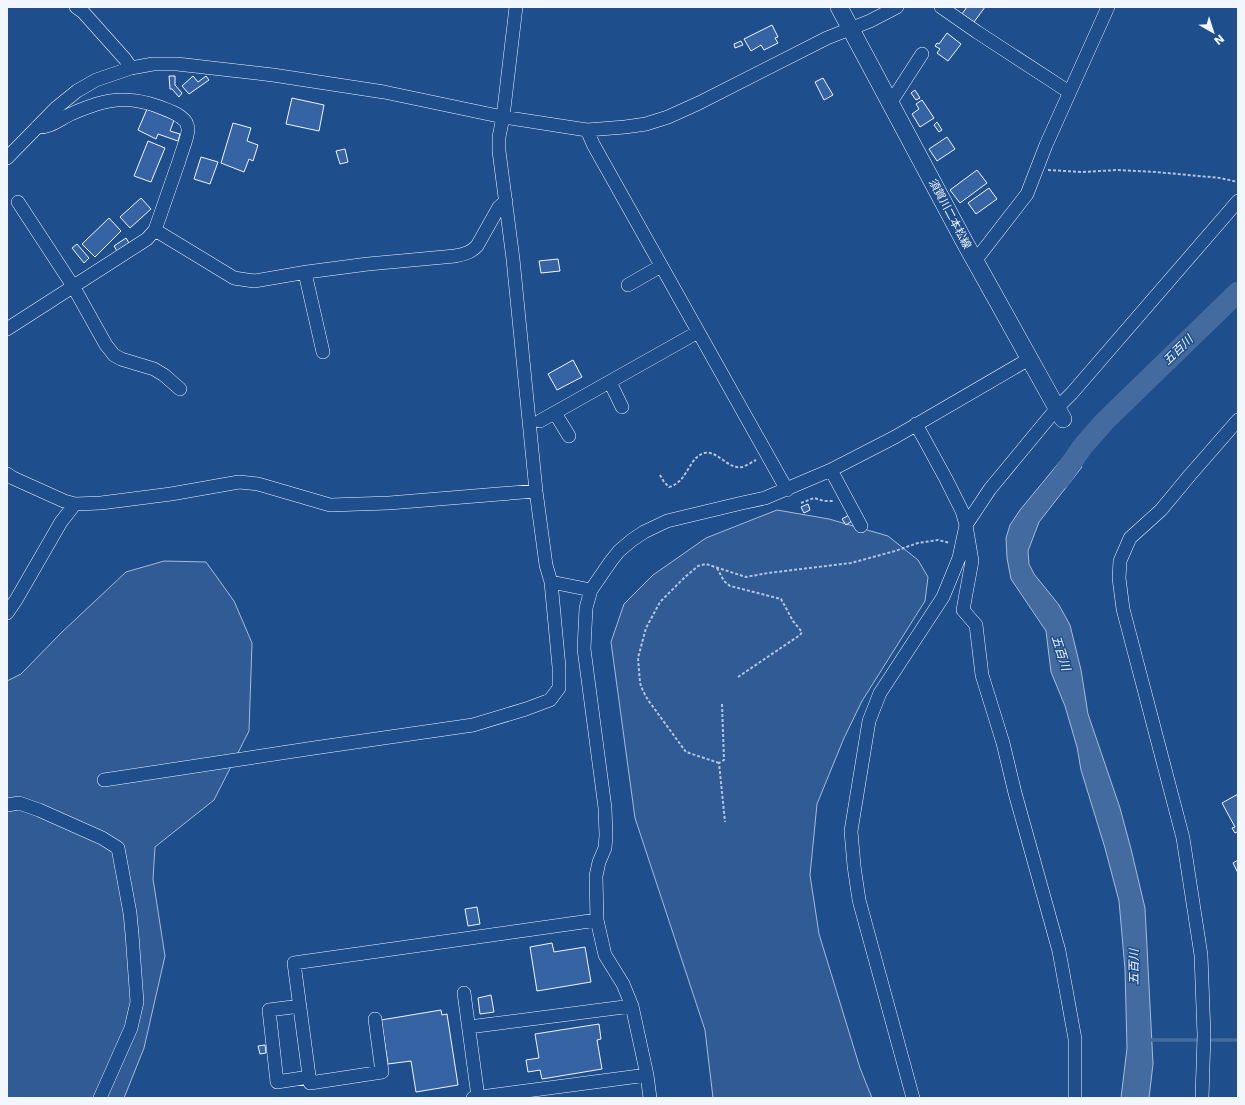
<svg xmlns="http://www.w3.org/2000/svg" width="1245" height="1105" font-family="'DejaVu Sans','Noto Sans JP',sans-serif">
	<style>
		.built { fill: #305b95; stroke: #a8bbd7 }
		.water { fill: #446ba0; stroke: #a8bbd7 }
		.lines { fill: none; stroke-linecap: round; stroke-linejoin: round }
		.stream { stroke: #446ba0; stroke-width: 3.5 }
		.river { stroke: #446ba0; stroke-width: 21 }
		.building { fill: #3563a3; stroke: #f2f6ff }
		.minor-casing { stroke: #f2f6ff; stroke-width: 14 }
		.major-casing { stroke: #f2f6ff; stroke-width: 18 }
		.path { stroke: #b3c4dc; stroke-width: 2; stroke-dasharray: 3 2; stroke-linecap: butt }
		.minor { stroke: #1f4e8c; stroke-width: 13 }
		.major { stroke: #1f4e8c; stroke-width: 17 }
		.labels { text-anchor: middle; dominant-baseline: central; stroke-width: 3; stroke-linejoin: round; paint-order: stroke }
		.street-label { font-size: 11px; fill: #f2f6ff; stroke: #1f4e8c }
		.water-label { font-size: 12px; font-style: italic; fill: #f2f6ff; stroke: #1f4e8c }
	</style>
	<rect width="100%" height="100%" fill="#1f4e8c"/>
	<!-- built -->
	<path class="built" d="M777,510L829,519L888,536L918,560L928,577L925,601L862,701L844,738L817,804L810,875L819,934L860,1068L872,1098H713L705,1030L635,818L611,642L624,604L653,575L706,538Z
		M164,561L206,562L234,601L252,643L249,731L214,800L155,847L153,879L165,956L144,1048L124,1098H7V681L21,674L61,633L126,572Z"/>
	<!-- water -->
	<path class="water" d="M1071,448L1082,467L1039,522L1028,551L1029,564L1034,574L1059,605L1070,625L1081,670L1088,714L1120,808L1131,849L1145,908L1153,1064L1149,1098H1121L1127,1048L1125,969L1119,901L1105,848L1081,770L1077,747L1065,706L1051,672L1046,631L1011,579L1007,558L1006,538L1010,525L1020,510Z"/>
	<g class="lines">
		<!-- stream -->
		<path class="stream" d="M1147,1040H1201
			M1207,1040H1238"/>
		<!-- river -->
		<path class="river" d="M1060,479L1083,446L1105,421L1238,292"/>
	</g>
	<!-- building -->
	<path class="building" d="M967,7H985L974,22L962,14Z
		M772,25L778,37L775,38L778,43L764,50L761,45L751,51L744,39Z
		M947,33L961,44L948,61L937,53L940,49L935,46L937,43L939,44Z
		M741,41L743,45L735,48L734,44Z
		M169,76H175V85L182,93L179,97L172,89H170Z
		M193,76L198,82L206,76L209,80L189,94L182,86Z
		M823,78L833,95L824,100L815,82Z
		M915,90L920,98L916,100L911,93Z
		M292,98L324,105L319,131L286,124Z
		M922,100L934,118L920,127L912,114L919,109L916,104Z
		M147,109L174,120L170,131L180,134L178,141L158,134L156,139L138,130Z
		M937,122L942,130L939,132L934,125Z
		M233,123L251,128L247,141L258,145L253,161L249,159L244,172L221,163Z
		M947,137L955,149L937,161L929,149Z
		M148,141L165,148L151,182L134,176Z
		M345,149L348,162L340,164L336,151Z
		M201,157L218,162L210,184L194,179Z
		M977,170L987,183L960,203L950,190Z
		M989,188L997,199L976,214L968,203Z
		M141,198L151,209L130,228L120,217Z
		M109,218L121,231L95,257L82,244Z
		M126,238L129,243L117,251L114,246Z
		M77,244L89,258L84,263L72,248Z
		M558,259L560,271L541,273L539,261Z
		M573,360L582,377L557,390L548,374Z
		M808,504L810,510L804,513L801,507Z
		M849,515L852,521L846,525L842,519Z
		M1238,794V833L1237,832L1235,833L1232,828L1235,827L1222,803Z
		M1238,860V873L1233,863Z
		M477,907L480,924L468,926L465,909Z
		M552,943L554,952L585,947L591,982L537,991L530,947Z
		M491,995L494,1012L480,1014L478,998Z
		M441,1010L442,1015L447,1014L458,1085L416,1092L411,1061L388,1064L381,1020Z
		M599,1024L601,1039L597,1040L602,1069L542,1079L540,1070L528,1072L526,1060L539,1058L535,1034Z
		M265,1045L266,1053L260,1054L258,1046Z"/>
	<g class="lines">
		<defs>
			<path id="minor" d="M76,7L83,12L125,59L131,68
				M941,7L977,32L1069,92
				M891,102L922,54
				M587,130L593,144L787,490
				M7,158L56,108L77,91L96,80L131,68L153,64H177L273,75L384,92L503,117L587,130L625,127L646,124L668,117L699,103L827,38L870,21L897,7
				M18,202L73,286L106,345L114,355L121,359L154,369L164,375L180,389
				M155,230L234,278L247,280L254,281L307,272L368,264L455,256C464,254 470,253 477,246L499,207L506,201
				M975,261L1027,194L1046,145L1108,7
				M305,273L323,352
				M628,285L661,266
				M7,329L147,239L155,230C163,207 171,184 179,161C181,153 189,135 188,128C188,127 186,123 186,122C179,113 167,110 157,106C138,99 116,98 97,104C88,107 79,110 71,114C60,119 50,128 37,127
				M610,382L622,407
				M555,413L569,436
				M540,421L698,332
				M831,470L861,526
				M7,474L13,478L64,501L75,504L101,503L171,494L239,482L258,484L330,505L389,503L536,491
				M551,582L591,590
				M7,613L16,600L61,522L75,504
				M104,780L314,748L473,725L526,709L550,700L559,688V667L551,582L546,565L536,491L513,259L499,151V137L503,117L516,7
				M7,805L19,803L39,810L102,838L118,848L130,913L132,934L137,1002L131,1028L100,1098
				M464,993L478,1097
				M300,1006L269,1010L277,1082L309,1077
				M375,1019L382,1072L310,1083L294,963L597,920
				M469,1027L632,1006
				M473,1098L647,1075
				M650,1098L647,1075L632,1006L623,984L605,955L597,920L596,876L599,862L605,848L606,835L605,808L584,649L586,608L591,590L611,561L619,551L632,540L644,532L667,521L742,503L765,498L831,470L895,437L1029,359
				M913,1098L859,900L854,866L851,831L869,721L880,693L943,597L959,558L966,525L962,511L946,479L916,424
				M1075,1098V1039L1059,951L1015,793L1003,743L982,675L976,625L963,610L972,561L966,525L990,489L1057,408L1072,393L1238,201
				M1202,1098L1204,1035L1201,955L1183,838L1123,609L1119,578L1120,561L1130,538L1161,510L1190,475L1238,420"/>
			<path id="major" d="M839,7L964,241L1063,419"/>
		</defs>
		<!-- minor casing -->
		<use href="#minor" class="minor-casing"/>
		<!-- major casing -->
		<use href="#major" class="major-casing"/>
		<!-- path -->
		<path class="path" d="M1048,170L1082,172L1118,170L1156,172L1220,178L1238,182
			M660,475L664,482L669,487C688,482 688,458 704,453C718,450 728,470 742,467C746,466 752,462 756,460
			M801,503L814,498L824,501H833
			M717,568L724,581L730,586L781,599L793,621L802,632L800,635L738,677
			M722,704L724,760L719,763L725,822
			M719,763L686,752L648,700L643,691L640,683L638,658L646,628L660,602L685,577L698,566L706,564L746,577L768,573L851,563L895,551L918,543L938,540L950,543"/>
		<!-- minor -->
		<use href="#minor" class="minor"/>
		<!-- major -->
		<use href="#major" class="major"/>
	</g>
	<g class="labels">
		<!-- street labels -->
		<g class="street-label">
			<text transform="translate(950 214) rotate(62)">須賀川二本松線</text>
		</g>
		<!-- water labels -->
		<g class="water-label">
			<text transform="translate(1178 350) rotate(-44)">五百川</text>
			<text transform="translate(1061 653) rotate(72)">五百川</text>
			<text transform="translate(1134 967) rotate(-90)">五百川</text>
		</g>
	</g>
	<!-- border -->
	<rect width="1245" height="1105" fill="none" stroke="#f2f6ff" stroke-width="16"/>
	<!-- north arrow -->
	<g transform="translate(1213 32) rotate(141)" stroke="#1f4e8c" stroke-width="3" paint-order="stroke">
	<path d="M0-3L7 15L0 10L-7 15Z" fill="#f2f6ff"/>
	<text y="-6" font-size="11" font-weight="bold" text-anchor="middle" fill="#f2f6ff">N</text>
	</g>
</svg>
